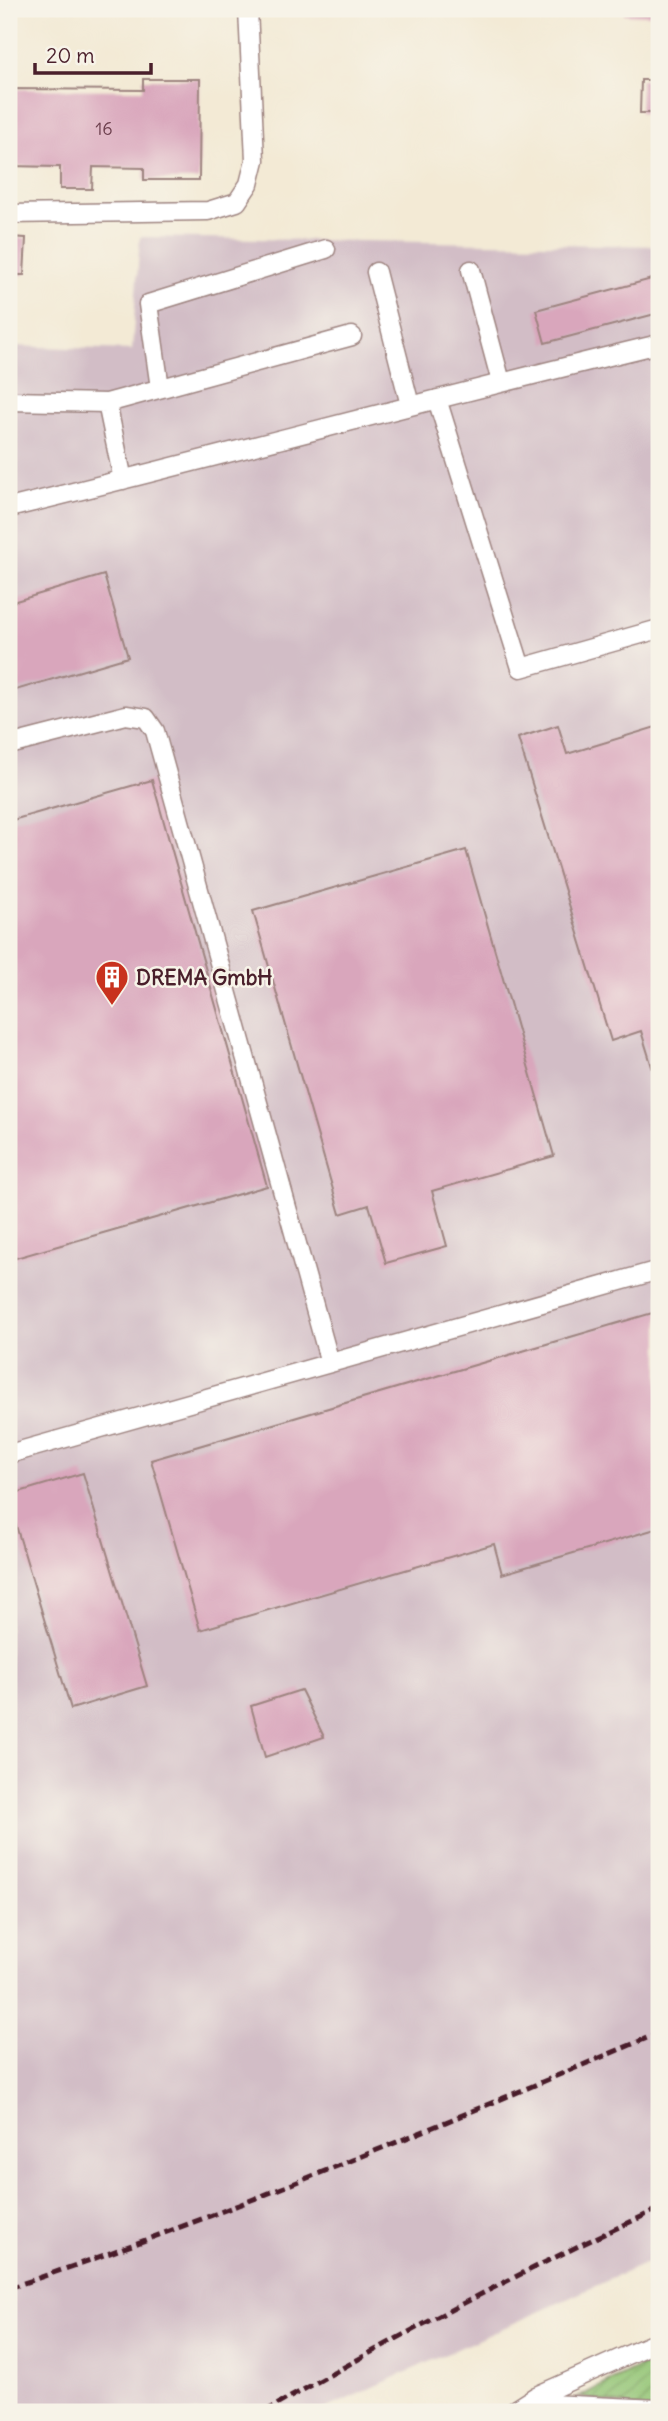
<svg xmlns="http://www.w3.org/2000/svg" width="668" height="2421" font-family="Delius,sans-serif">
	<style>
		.industrial { fill: #d2bdc6 }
		.garden { fill: url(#garden-furrows); stroke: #6e7250; stroke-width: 2 }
		.building { fill: #d9a6bc }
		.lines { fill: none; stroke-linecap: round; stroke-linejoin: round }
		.lane-casing { stroke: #9e8480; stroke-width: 21 }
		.lane { stroke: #fff; stroke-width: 18 }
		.rail { stroke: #4a1f2b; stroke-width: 5; stroke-dasharray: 10 5; stroke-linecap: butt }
		.labels { text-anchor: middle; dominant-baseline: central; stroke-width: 5; stroke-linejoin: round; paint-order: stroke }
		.number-label { font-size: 18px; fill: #6e414f }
		.poi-label { font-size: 21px; font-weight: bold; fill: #4a1f2b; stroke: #f7f3e8; text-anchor: start }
	</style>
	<defs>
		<pattern id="garden-furrows" width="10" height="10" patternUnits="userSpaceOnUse" patternTransform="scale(1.75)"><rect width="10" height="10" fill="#93c574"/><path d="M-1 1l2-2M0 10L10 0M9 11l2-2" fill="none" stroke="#7a9f5f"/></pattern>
	</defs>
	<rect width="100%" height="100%" fill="#f7f3e8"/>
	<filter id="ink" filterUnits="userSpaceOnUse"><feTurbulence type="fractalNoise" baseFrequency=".0143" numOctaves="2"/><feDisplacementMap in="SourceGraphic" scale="14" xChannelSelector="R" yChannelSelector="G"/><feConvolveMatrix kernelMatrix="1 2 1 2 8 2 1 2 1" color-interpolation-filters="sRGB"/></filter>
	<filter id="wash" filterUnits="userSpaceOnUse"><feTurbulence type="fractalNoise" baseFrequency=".00686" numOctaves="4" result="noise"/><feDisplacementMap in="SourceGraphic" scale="28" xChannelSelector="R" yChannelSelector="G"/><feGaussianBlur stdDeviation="1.57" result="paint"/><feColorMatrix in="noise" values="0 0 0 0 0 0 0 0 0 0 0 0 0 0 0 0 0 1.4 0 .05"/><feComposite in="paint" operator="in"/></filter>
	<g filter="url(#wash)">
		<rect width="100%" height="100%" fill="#f3ead5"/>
		<!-- industrial -->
		<path class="industrial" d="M140,237L659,246V2257L319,2412H9V346L132,350Z"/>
		<!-- garden -->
		<path class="garden" d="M659,2357V2412L579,2397Z"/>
		<g id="blocks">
			<!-- building -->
			<path class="building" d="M624,9H659V15L624,14Z
				M143,79H200L199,180H144V168L93,167L92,189H60V167L9,166V89L143,90Z
				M641,80H659V113H640Z
				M9,237L26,238L24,275H9Z
				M659,277V313L545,343L536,310Z
				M104,575L128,657L9,692V603Z
				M558,725L567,754L659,726V1068L653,1070L641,1031L611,1041L518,738Z
				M152,780L267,1186L9,1260V821Z
				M466,850L554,1156L432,1191L447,1246L386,1263L369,1205L340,1214L253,911Z
				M659,1311V1528L502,1574L494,1544L200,1630L151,1460Z
				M83,1473L147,1686L71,1709L9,1502V1495Z
				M301,1690L324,1737L265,1757L251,1706Z"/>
		</g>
	</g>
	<g filter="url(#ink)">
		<use href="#blocks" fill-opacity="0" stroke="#9e8480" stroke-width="2"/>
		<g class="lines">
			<defs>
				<path id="lane" d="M9,214L208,211L237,202L249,184L255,160L248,9
					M471,270L501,382
					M376,272L410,405
					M160,388L148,304L326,249
					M437,399L521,668L659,629
					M9,401L107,403L123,480
					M107,403L352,336
					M9,508C226,455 442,396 659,344
					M9,745L126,715L146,718L155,731L330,1363
					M9,1454L659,1270
					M526,2403L659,2409
					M511,2412L536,2396L659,2341"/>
			</defs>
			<!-- lane casing -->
			<use href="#lane" class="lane-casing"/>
			<!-- lane -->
			<use href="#lane" class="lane"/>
			<!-- rail -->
			<path class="rail" d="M9,2288C230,2214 444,2123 659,2033
				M264,2412C392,2339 524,2269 659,2209"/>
		</g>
	</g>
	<!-- icons -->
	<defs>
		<symbol id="building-pin" viewBox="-11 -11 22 30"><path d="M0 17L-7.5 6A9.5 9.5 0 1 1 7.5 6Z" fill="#c8321e" stroke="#f7f3e8"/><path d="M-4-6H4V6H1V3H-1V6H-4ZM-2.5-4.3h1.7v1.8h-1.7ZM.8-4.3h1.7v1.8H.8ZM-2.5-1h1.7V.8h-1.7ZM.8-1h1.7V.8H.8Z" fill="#fff"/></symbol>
	</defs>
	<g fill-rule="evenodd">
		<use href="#building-pin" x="93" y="958" width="38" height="52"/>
	</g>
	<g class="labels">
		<!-- number labels -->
		<g class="number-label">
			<text x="104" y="128">16</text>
		</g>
		<!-- poi labels -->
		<g class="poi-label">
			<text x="136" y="977">DREMA GmbH</text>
		</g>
	</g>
	<!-- margin -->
	<rect width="668" height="2421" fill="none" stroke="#f7f3e8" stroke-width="35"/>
	<!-- scale -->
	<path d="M35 63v10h116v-10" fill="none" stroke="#4a1f2b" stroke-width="3.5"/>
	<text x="46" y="63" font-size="21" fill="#4a1f2b" stroke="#f7f3e8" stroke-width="5" paint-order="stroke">20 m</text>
</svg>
